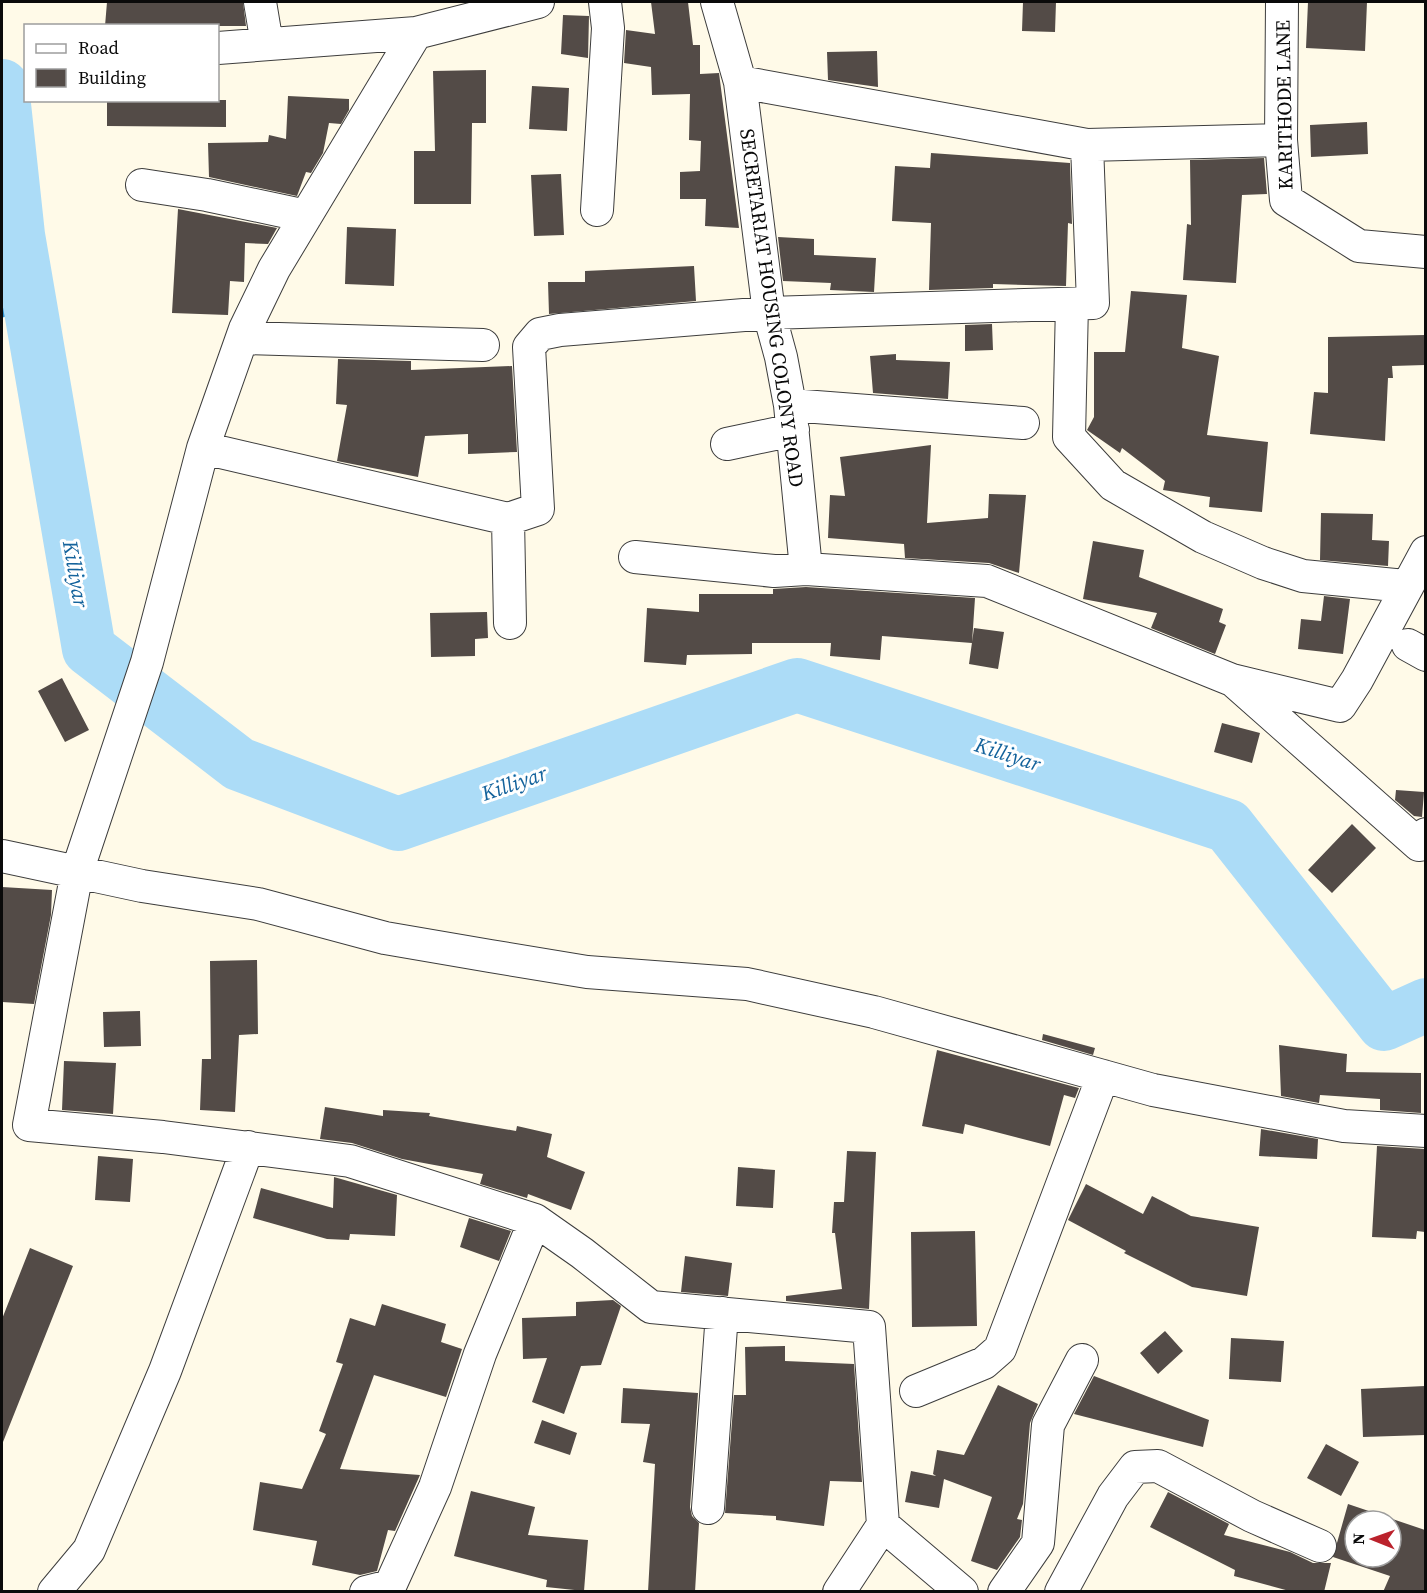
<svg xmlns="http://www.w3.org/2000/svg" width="1427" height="1593" font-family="'Source Serif 4',serif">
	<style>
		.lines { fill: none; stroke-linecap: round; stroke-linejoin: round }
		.stream { stroke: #3293ce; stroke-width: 9 }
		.river { stroke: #acdcf7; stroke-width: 54 }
		.building { fill: #534b47; fill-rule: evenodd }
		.minor-casing { stroke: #3d3d3d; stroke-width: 34 }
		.minor { stroke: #fff; stroke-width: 32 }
		.labels { text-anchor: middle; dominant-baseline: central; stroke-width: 6; stroke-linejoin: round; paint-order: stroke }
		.street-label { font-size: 20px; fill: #0a0a0a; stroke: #fff }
		.water-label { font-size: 21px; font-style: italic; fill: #14639c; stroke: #fff }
	</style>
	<rect width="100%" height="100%" fill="#fffae8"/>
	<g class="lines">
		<!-- stream -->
		<path class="stream" d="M2,313L30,303"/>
		<!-- river -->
		<path class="river" d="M2,86L18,235L89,649L239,764L398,824L797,685L1228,826L1384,1024L1426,1005"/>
	</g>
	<!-- building -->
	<path class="building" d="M107,2H243L246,26H105Z
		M651,2H688L693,45H700V74L719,73L739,228L705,226L706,199H680V172L700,171L701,141L689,140L690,94L652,95L651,67L624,63L626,30L655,34Z
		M1023,2H1056L1055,32L1022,31Z
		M1308,2H1367L1365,51L1306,48Z
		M563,15L589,16L588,58L561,54Z
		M877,51L878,87L828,80L827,52Z
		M486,70V123H472L471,204H414V151H435L433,71Z
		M532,86L569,88L567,131L529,129Z
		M288,96L349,99V110L341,124L329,123L323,153L311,173L306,172L297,196L209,177L208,143L268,142L269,135L286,139Z
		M107,100H226V127L107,126Z
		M1367,122L1368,154L1311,157L1310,125Z
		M931,153L1070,163L1072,224L1068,223L1066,286L993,284V288L929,290L931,223L892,221L895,166L930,168Z
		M1264,158L1267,194L1242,195L1236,283L1183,280L1187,224L1191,225L1190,160Z
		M561,174L564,235L534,236L531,175Z
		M178,209L277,228L268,244L245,243L244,282L230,281L228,315L172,313Z
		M347,227L396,229L394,286L345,284Z
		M778,237L814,239V255L876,258L874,292L830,290L831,283L783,281Z
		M694,266L696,301L549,314L548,282H585V271Z
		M1131,291L1187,295L1182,348L1219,356L1207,435L1268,442L1262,512L1209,507L1210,497L1163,490L1165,481L1122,448L1120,453L1087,430L1094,417V352H1125Z
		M992,324L993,350L965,351V325Z
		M1425,335V365L1392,366L1393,378H1388L1385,441L1310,434L1314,392L1328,393V337Z
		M896,354V360L950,362L948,399L873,393L870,356Z
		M338,359L411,361V370L512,366L517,452L468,454V434L425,436L418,477L337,461L347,405L336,404Z
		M931,445L927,523L988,518L989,494L1026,495L1019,573L989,563L905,558L904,544L828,538L830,495L845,496L840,457Z
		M1321,513L1373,514L1372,540L1389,541L1388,566L1320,560Z
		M1093,541L1144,550L1139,577L1223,609L1219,622L1226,625L1215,654L1151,628L1157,613L1083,599Z
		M806,587L975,598L972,643L882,636L880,660L830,656L831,643H752V654L687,655L686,665L644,662L647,608L699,612V594H773V589Z
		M1324,596L1350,599L1343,654L1298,649L1301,619L1321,621Z
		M487,612L488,638L475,639V656L431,657L430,613Z
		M974,628L1004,632L998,669L969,664Z
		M62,678L89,730L65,742L38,691Z
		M1222,723L1260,733L1252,763L1214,752Z
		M1396,790L1424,792L1422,817L1414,816L1395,800Z
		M1352,824L1376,848L1332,893L1308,870Z
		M2,887L52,890L51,915L34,1004L2,1002Z
		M257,960L258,1034L239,1035L235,1112L200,1110L202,1059H211L210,961Z
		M140,1011L141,1046L104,1047L103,1012Z
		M1043,1034L1095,1048L1093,1055L1042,1040Z
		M1279,1045L1347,1054L1346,1072L1421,1073V1113L1380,1110V1099L1320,1095L1319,1103L1281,1096Z
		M937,1050L1079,1088L1075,1098L1064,1095L1050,1146L965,1124L963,1134L922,1126Z
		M64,1061L116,1063L113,1114L62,1110Z
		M325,1107L383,1116V1110L430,1113L429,1116L516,1131L517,1126L552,1134L547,1157L585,1172L571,1210L528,1194L527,1198L480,1184L483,1174L402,1159L352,1143L320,1139Z
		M1261,1129L1318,1139L1317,1159L1259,1156Z
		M1377,1146L1425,1149V1232L1417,1231L1416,1239L1372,1237Z
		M847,1151L876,1152L869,1309L786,1301V1296L842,1289L835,1233H832L834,1202H844Z
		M98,1156L133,1159L130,1202L95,1200Z
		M738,1167L775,1170L773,1208L736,1206Z
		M334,1177L397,1195L395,1236L350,1234L349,1240L327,1239L253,1218L261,1188L333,1208Z
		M1086,1184L1143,1214L1152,1196L1191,1216L1259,1227L1247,1296L1192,1287L1124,1253L1126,1251L1068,1220Z
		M469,1218L511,1231L499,1261L460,1247Z
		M975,1231L977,1326L912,1327L911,1232Z
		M30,1248L73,1266L3,1442L2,1319Z
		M685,1256L732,1263L728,1296L681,1292Z
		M613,1300L621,1306L601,1365L581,1366L564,1414L532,1402L547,1358L523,1359L522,1318L576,1316V1302Z
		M382,1304L446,1324L441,1342L462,1349L446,1397L374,1375L340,1469L420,1475L395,1531L388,1530L377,1571L360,1575L312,1565L317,1541L253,1530L260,1482L302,1489L326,1434L319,1431L343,1364L336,1362L350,1318L375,1326Z
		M1165,1331L1183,1351L1158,1374L1140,1353Z
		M1231,1338L1284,1341L1281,1382L1229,1379Z
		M785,1346V1361L854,1364L862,1482L830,1481L824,1526L776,1520V1516L725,1513L734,1395H746L745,1347Z
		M1094,1376L1209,1420L1203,1447L1074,1414Z
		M998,1385L1038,1404L1030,1423L1023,1504L1017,1519L1022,1520L1020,1537L997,1570L971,1561L992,1497L944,1479L939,1508L905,1502L911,1471L936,1476L933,1474L937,1450L964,1455Z
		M1425,1386V1435L1363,1437L1361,1389Z
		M623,1388L698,1393L690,1507L692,1516L699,1523L695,1592H648L655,1464L643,1462L650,1424L621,1423Z
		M542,1420L577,1433L570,1455L534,1443Z
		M1326,1444L1359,1462L1341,1496L1307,1478Z
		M471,1491L535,1507L528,1535L588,1540L584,1591L546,1587L547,1580L454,1556Z
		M1168,1492L1229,1524L1224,1535L1290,1552L1313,1563H1331L1324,1592H1293L1234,1576L1235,1570L1150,1527Z
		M1348,1504L1425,1530V1592H1383L1390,1576L1333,1557ZM1355,1521H1391V1557H1355Z"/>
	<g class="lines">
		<defs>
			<path id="minor" d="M260,2L267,44
				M717,2L740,82L769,313L781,357L790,405L806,569L987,581L1232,680L1340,706L1357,680L1426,552
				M1282,2L1281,140L1286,200L1359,246L1426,252
				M218,48L416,33
				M740,82L1087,145
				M142,185L207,195L306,216
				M597,210L608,28L605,2
				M1072,304L1069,437L1113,485L1203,537L1263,563L1303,576L1405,586
				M242,338L483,345
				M790,405L1023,423
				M727,444L793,430
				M203,448L508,519L538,509L529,347L540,334L560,330L769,313L1093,303L1087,145L1281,140
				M508,519L510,623
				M635,557L774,571L806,569
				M1408,645L1426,655
				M1236,683L1419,845L1426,834
				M2,856L77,872L147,662L203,448L245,329L274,269L416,33L538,2
				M916,1391L984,1363L1000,1349L1103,1076
				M708,1508L722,1313
				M54,1592L89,1550L165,1371L248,1147
				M366,1592L390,1586L435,1487L480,1354L535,1220
				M839,1592L883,1525
				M962,1592L883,1525L869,1327L651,1307L582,1253L535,1220L350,1161L163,1137L29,1125L77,872L142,886L258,904L385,938L490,956L587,972L747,984L874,1012L1153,1090L1344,1126L1426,1131
				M1004,1592L1038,1543L1048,1425L1082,1360
				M1061,1592L1113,1496L1135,1467L1158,1466L1252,1516L1320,1546"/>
		</defs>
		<!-- minor casing -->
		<use href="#minor" class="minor-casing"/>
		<!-- minor -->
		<use href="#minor" class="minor"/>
	</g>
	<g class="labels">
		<!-- street labels -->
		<g class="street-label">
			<text transform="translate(1284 105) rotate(-91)">KARITHODE LANE</text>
			<text transform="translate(772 308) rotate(82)">SECRETARIAT HOUSING COLONY ROAD</text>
		</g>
		<!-- water labels -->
		<g class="water-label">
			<text transform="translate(76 574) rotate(80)">Killiyar</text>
			<text transform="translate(1008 754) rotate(18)">Killiyar</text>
			<text transform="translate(514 783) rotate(-19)">Killiyar</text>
		</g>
	</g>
	<!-- border -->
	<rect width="1427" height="1593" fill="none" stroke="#0a0a0a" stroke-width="6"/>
	<!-- legend -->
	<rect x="24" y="24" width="195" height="78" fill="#ffffff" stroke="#9d9d9d" stroke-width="1.5"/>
	<rect x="36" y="44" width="30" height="9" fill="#ffffff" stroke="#9d9d9d" stroke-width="1.5"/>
	<text x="78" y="54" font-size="18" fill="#0a0a0a">Road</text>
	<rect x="36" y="69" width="30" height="18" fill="#534b47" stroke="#9d9d9d" stroke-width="1.5"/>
	<text x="78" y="84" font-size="18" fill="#0a0a0a">Building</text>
	<!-- north arrow -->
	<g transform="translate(1373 1539) rotate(271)"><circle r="28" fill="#ffffff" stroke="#9d9d9d" stroke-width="1.5"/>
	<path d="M0-4.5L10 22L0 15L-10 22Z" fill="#bb222c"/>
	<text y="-9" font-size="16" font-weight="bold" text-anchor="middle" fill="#0a0a0a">N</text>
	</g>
</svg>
